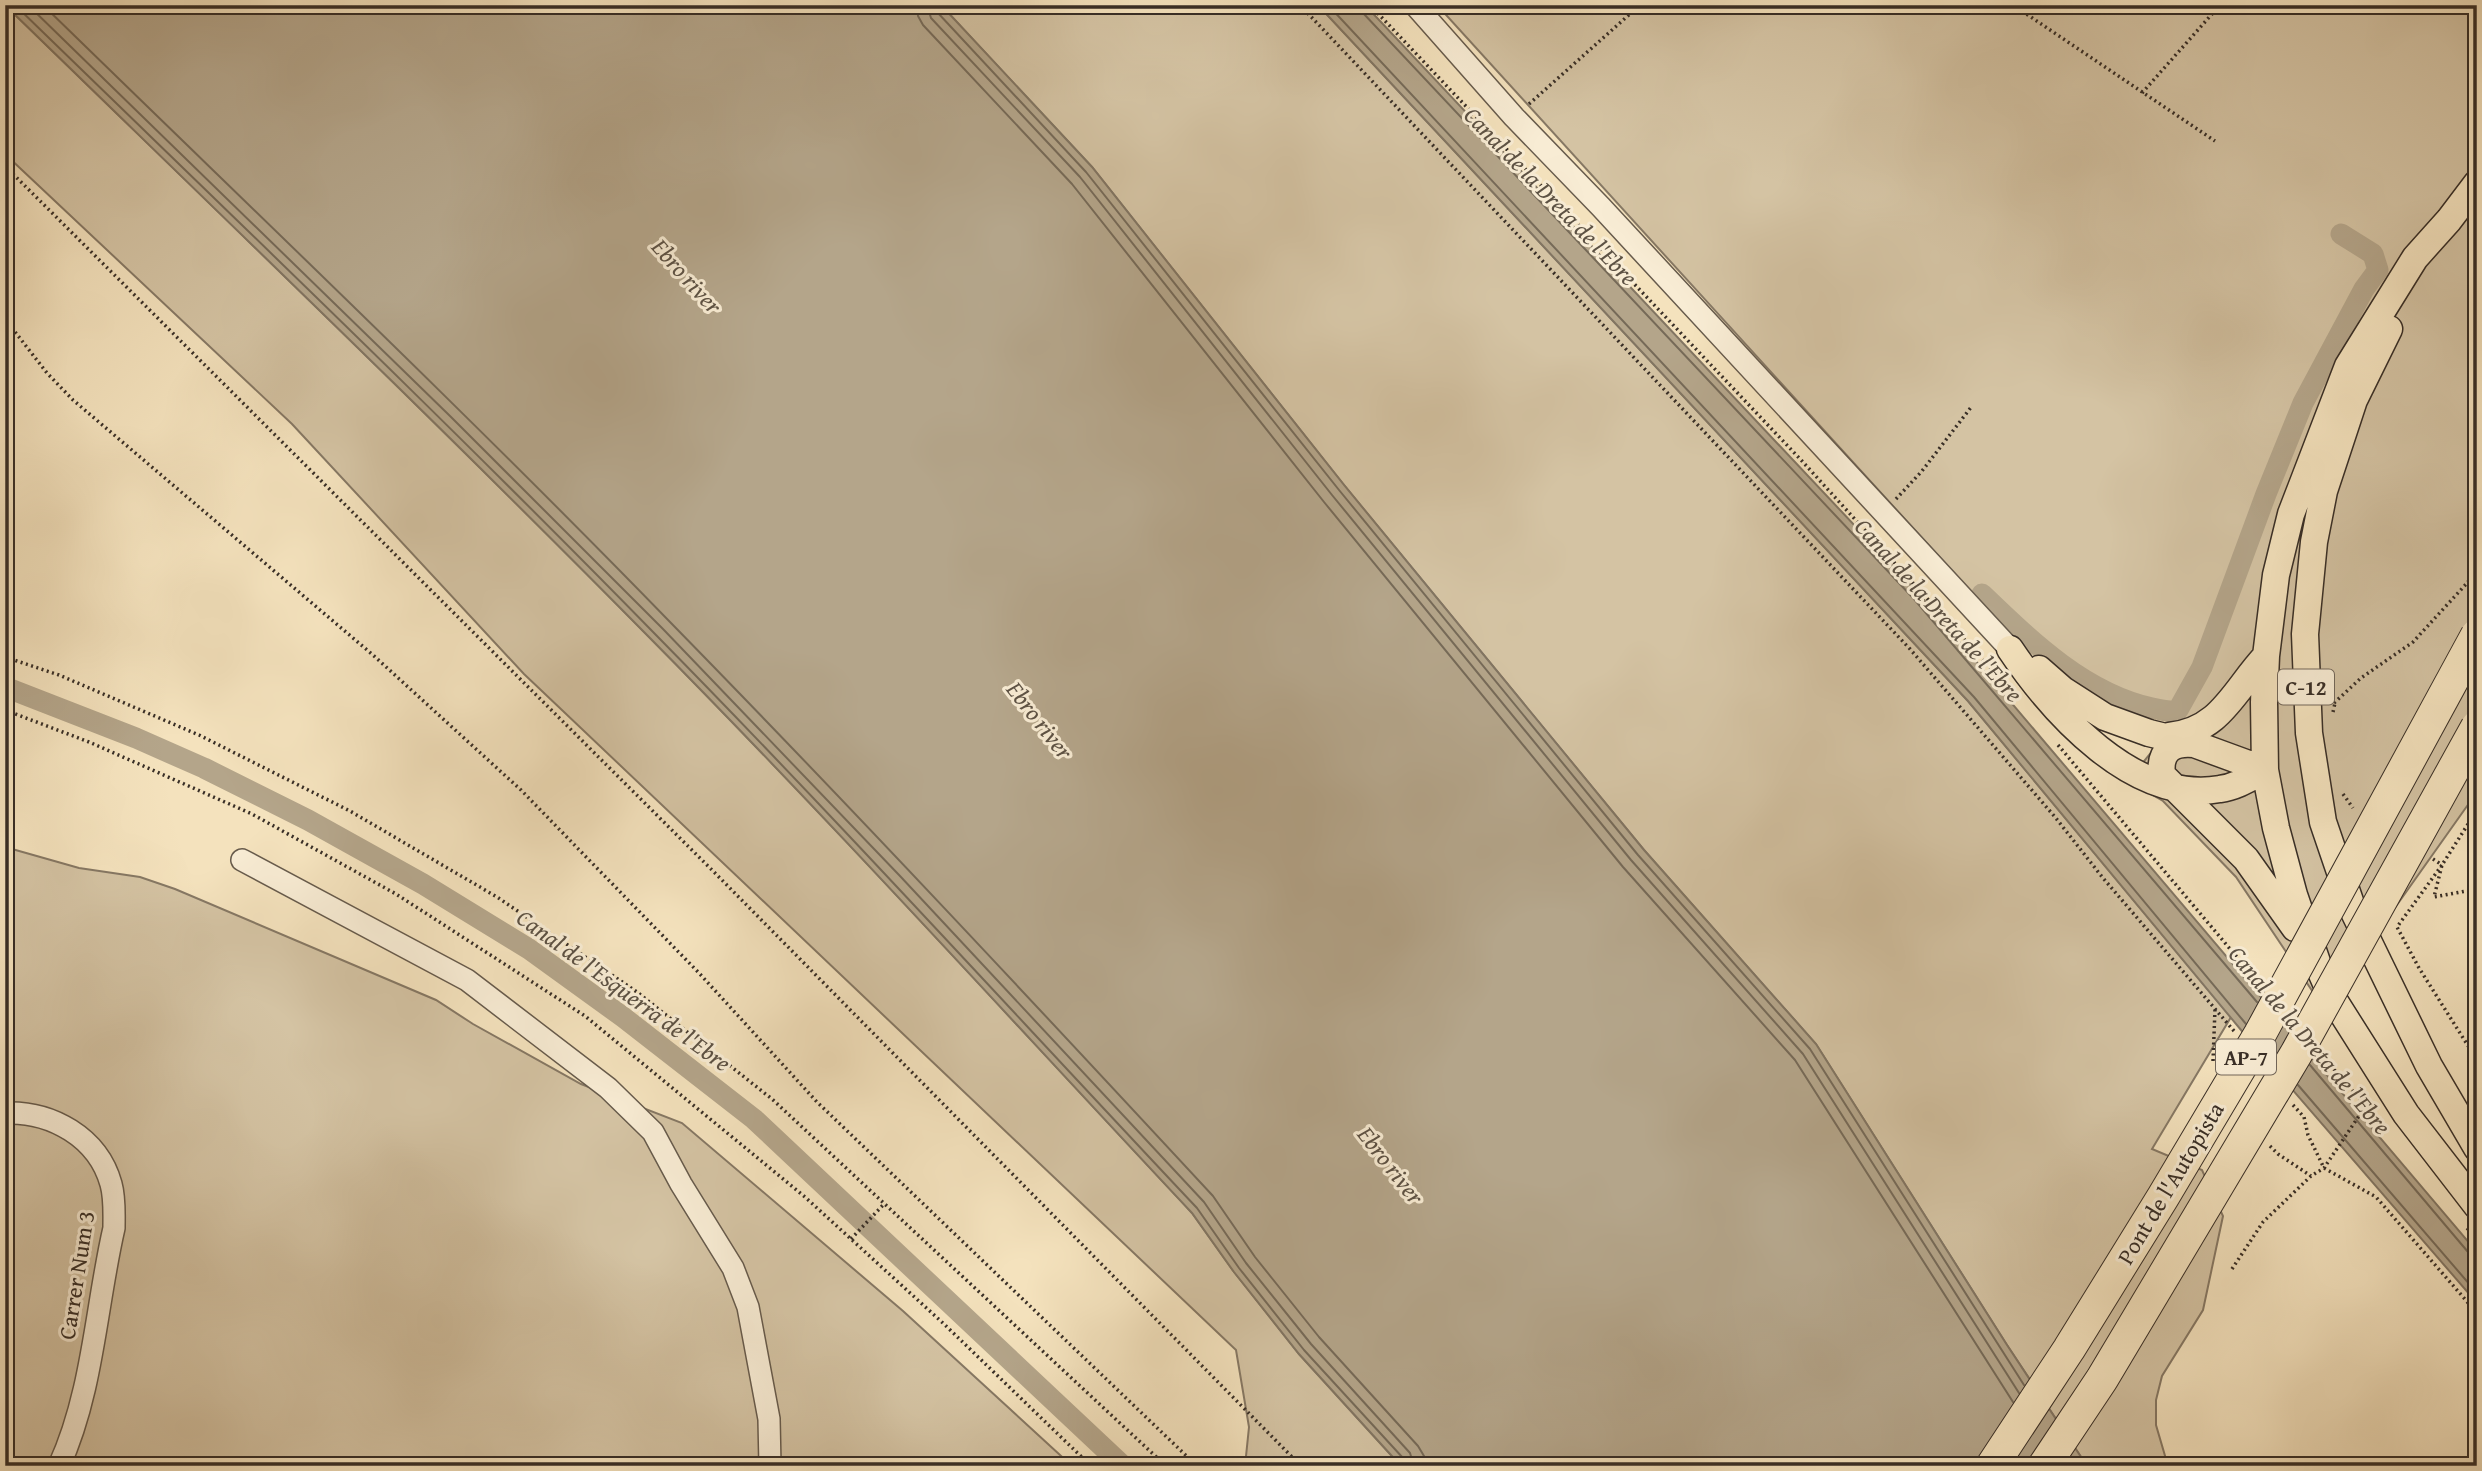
<svg xmlns="http://www.w3.org/2000/svg" width="2482" height="1471" font-family="'Gentium Book Plus',serif">
	<style>
		.green { fill: #d4c3a3; stroke: #867864; stroke-width: 2 }
		.water { fill: #b4a58a; stroke: #827562; stroke-width: 2 }
		.lines { fill: none; stroke-linecap: round; stroke-linejoin: round }
		.shore { stroke: #766a58; stroke-width: 2 }
		.canal { stroke: #b4a58a; stroke-width: 21 }
		.minor-casing { stroke: #675b4c; stroke-width: 24 }
		.major-casing { stroke: #382e26; stroke-width: 29 }
		.path { stroke: #382e26; stroke-width: 3.5; stroke-dasharray: 2 3.5; stroke-linecap: butt }
		.minor { stroke: #f8ecd4; stroke-width: 21 }
		.major { stroke: #f4e2bd; stroke-width: 26 }
		.highway-bridge-casing { stroke: #382e26; stroke-width: 34; stroke-linecap: butt }
		.highway-bridge { stroke: #f4e2bd; stroke-width: 32 }
		.labels { text-anchor: middle; dominant-baseline: central; stroke-width: 6; stroke-linejoin: round; paint-order: stroke }
		.shield { fill: #f8ecd4; stroke: #72675a; stroke-width: 2 }
		.shield-label { font-size: 21px; font-weight: bold; fill: #382e26 }
		.street-label { font-size: 23px; fill: #382e26; stroke: #f8ecd4 }
		.water-label { font-size: 24px; font-style: italic; fill: #5d5244; stroke: #f8ecd4 }
	</style>
	<rect width="100%" height="100%" fill="#f4e2bd"/>
	<filter id="stains"><feTurbulence type="fractalNoise" baseFrequency=".00286" numOctaves="4"/><feColorMatrix values="0 0 0 0 .2 0 0 0 0 .09 0 0 0 0 .02 0 0 0 .5 -.17"/></filter>
	<radialGradient id="worn" r=".72"><stop offset=".6" stop-color="#630" stop-opacity="0"/><stop offset="1" stop-color="#630" stop-opacity=".3"/></radialGradient>
	<!-- green -->
	<path class="green" d="M5,5C221,215 438,423 649,637C835,825 1012,1021 1192,1213L1234,1272L1299,1354L1401,1466H1245L1249,1427L1236,1350L524,674L292,424L5,154Z
		M941,5H1318L1968,701L2231,1017L2152,1149L2202,1170L2223,1216L2203,1310L2162,1376L2156,1400V1425L2168,1466H2087L2007,1345L1816,1044L1644,850L1344,485L1092,167Z
		M1437,5H2477V792L2387,919L2331,1019L2236,877L2163,801L2128,781L2175,723L2082,690L2004,628Z
		M5,847L79,868L140,877L175,889L436,1000L473,1024L581,1084L682,1123L903,1311L1072,1466H5Z"/>
	<!-- water -->
	<path class="water" d="M5,5H941L1092,167L1344,485L1644,850L1816,1044L2007,1345L2087,1466H1401L1299,1354L1234,1272L1192,1213C1012,1021 835,825 649,637C438,423 221,215 5,5Z
		M1318,5H1365L1920,595L2477,1252V1303L2246,1036L1968,701Z"/>
	<g class="lines">
		<!-- shore -->
		<path class="shore" d="M15,5C230,214 447,421 656,635C840,822 1017,1017 1197,1208L1239,1268L1304,1350L1403,1458L1405,1466
			M28,5L450,416L663,629L900,876L1204,1202L1246,1263L1311,1344L1410,1453L1414,1466
			M43,5C253,210 466,412 671,623C855,811 1034,1003 1213,1196L1255,1257L1319,1337L1418,1446L1424,1456L1425,1466
			M917,5L918,16L923,25L1072,184L1324,502L1623,867L1795,1060L2013,1402
			M927,5L931,18L1080,177L1332,495L1631,860L1803,1054L2019,1393
			M936,5L938,13L1086,172L1339,490L1638,855L1810,1049L2024,1385
			M1328,5L1974,697L2246,1024
			M1360,5L1363,13L1914,599L2257,1002
			M2310,1065L2468,1252L2477,1255
			M2298,1085L2477,1293"/>
		<!-- canal -->
		<path class="canal" d="M1982,594C2031,641 2084,693 2152,708C2162,710 2169,713 2178,710L2202,667L2266,494L2303,403L2364,289L2378,270L2373,254L2341,234
			M5,687L136,738L204,768L308,820L423,884L529,949L623,1017L754,1119L1123,1466"/>
		<defs>
			<path id="minor" d="M1415,5L1514,117L1601,207L2010,649
				M242,860L467,980L608,1088L653,1132L681,1184L733,1268L748,1307L769,1419L770,1466
				M5,1113C51,1111 98,1137 111,1184C115,1198 114,1213 114,1228C96,1306 93,1392 59,1466"/>
			<path id="major" d="M2477,183L2449,220L2415,258L2348,366L2291,514L2276,575L2266,656L2264,702L2265,770L2276,828L2294,895L2318,965L2332,997L2406,1114L2477,1206
				M2389,329L2354,400L2324,491L2314,542L2305,634L2309,733L2323,822L2353,910L2429,1066L2477,1148
				M2010,649C2053,713 2134,804 2220,789C2236,787 2250,778 2265,770
				M2039,669L2063,690L2105,717L2149,733L2194,744L2265,770
				M2169,736C2221,731 2234,690 2266,656
				M2194,744C2172,742 2159,751 2162,775L2246,859L2295,928"/>
		</defs>
		<!-- minor casing -->
		<use href="#minor" class="minor-casing"/>
		<!-- major casing -->
		<use href="#major" class="major-casing"/>
		<!-- path -->
		<path class="path" d="M1300,5L1910,649L2055,817L2103,878L2234,1031
			M1370,5L1802,461L2002,681
			M2013,5L2215,141
			M2142,93L2220,5
			M1529,104L1640,5
			M5,166L714,872L1301,1466
			M5,319L47,373L73,400L373,655L521,790L699,973L817,1102L1197,1466
			M1896,499L1922,471L1972,406
			M5,657L59,675L199,735L350,811L497,897L637,992L772,1099L1166,1466
			M2334,703L2361,678L2413,642L2468,582L2477,564
			M5,710L89,742L252,814L396,894L585,1016L805,1197L944,1324L1091,1466
			M2333,712L2335,703
			M2058,745L2258,982
			M2343,794L2353,808
			M2477,810L2442,865L2434,897L2477,889
			M2433,859L2442,865L2397,927L2419,968L2477,1060
			M2323,1057L2387,1130
			M2213,1061L2215,1009
			M2293,1105L2304,1117L2308,1135L2324,1168L2376,1197L2477,1313
			M2270,1146L2278,1154L2311,1176
			M2467,1228L2477,1239
			M851,1239L885,1203
			M2232,1269L2263,1222L2311,1176L2324,1168L2367,1104"/>
		<!-- minor -->
		<use href="#minor" class="minor"/>
		<!-- major -->
		<use href="#major" class="major"/>
		<defs>
			<path id="highway-bridge" d="M1992,1466L2069,1349L2163,1197L2260,1034L2477,635
				M2044,1466L2102,1379L2296,1054L2477,727"/>
		</defs>
		<!-- highway-bridge casing -->
		<use href="#highway-bridge" class="highway-bridge-casing"/>
		<!-- highway-bridge -->
		<use href="#highway-bridge" class="highway-bridge"/>
	</g>
	<g class="labels">
		<!-- shield labels -->
		<g class="shield">
			<rect x="2278" y="669.5" width="56" height="35" rx="5"/>
			<rect x="2216" y="1039.5" width="60" height="35" rx="5"/>
		</g>
		<g class="shield-label">
			<text x="2306" y="687">C-12</text>
			<text x="2246" y="1057">AP-7</text>
		</g>
		<!-- street labels -->
		<g class="street-label">
			<text transform="translate(2170 1183) rotate(-59)">Pont de l'Autopista</text>
			<text transform="translate(76 1275) rotate(-81)">Carrer Num 3</text>
		</g>
		<!-- water labels -->
		<g class="water-label">
			<text transform="translate(1551 196) rotate(46)">Canal de la Dreta de l'Ebre</text>
			<text transform="translate(687 276) rotate(48)">Ebro river</text>
			<text transform="translate(1939 610) rotate(48)">Canal de la Dreta de l'Ebre</text>
			<text transform="translate(1040 720) rotate(52)">Ebro river</text>
			<text transform="translate(624 990) rotate(36)">Canal de l'Esquerra de l'Ebre</text>
			<text transform="translate(2310 1040) rotate(50)">Canal de la Dreta de l'Ebre</text>
			<text transform="translate(1391 1165) rotate(52)">Ebro river</text>
		</g>
	</g>
	<!-- margin -->
	<rect width="2482" height="1471" fill="none" stroke="#f4e2bd" stroke-width="28"/>
	<rect x="7" y="7" width="2468" height="1457" fill="none" stroke="#382e26" stroke-width="3.5"/>
	<rect x="14" y="14" width="2454" height="1443" fill="none" stroke="#382e26" stroke-width="2"/>
	<rect width="100%" height="100%" filter="url(#stains)"/>
	<rect width="100%" height="100%" fill="url(#worn)"/>
</svg>
